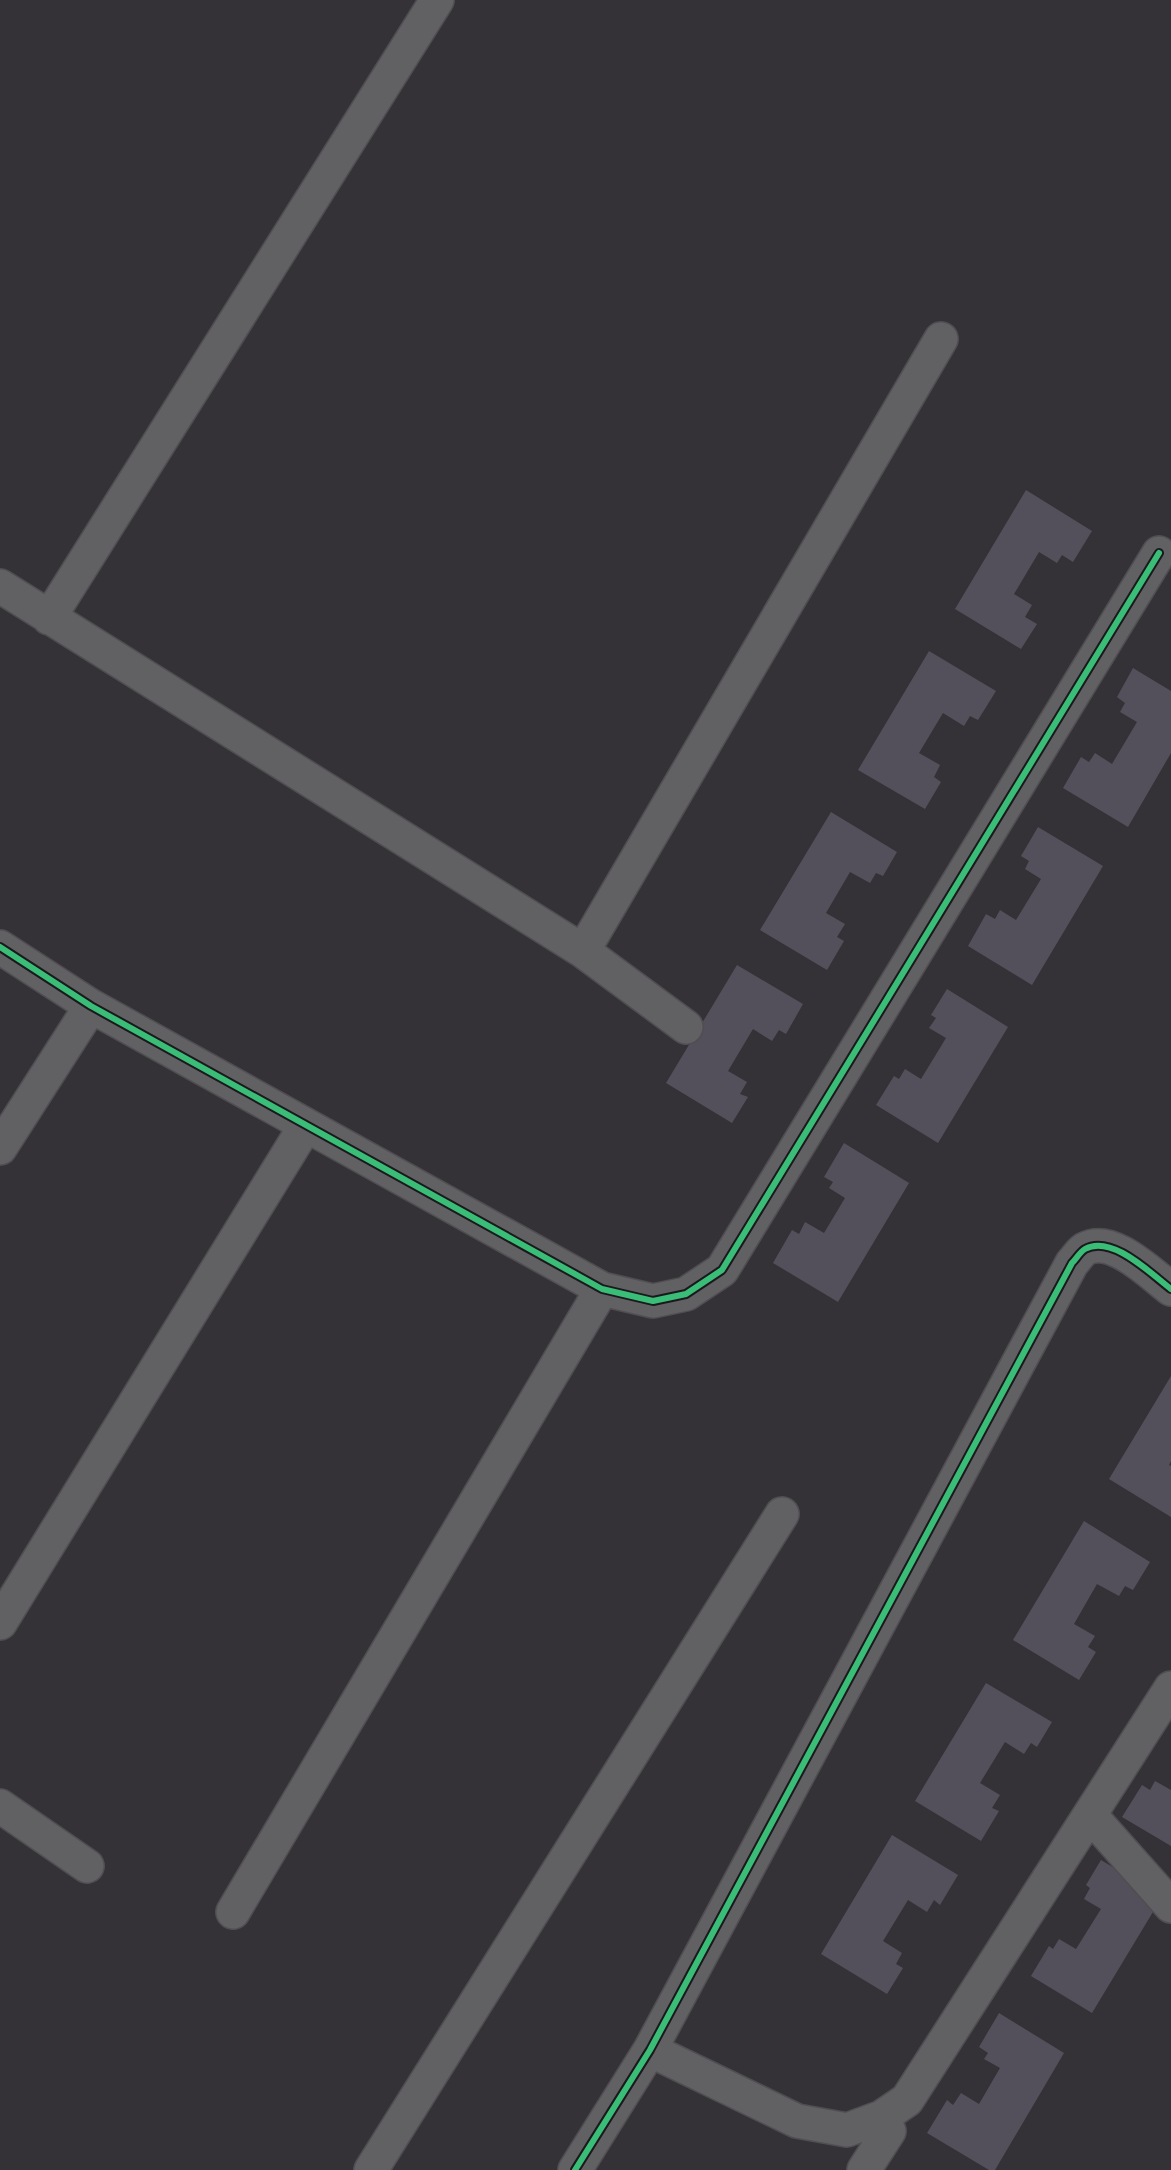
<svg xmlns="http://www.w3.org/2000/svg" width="1171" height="2170" font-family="'Sofia Sans Condensed',sans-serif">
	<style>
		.building { fill: #53505c }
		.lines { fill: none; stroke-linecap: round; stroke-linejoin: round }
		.street-casing { stroke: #504e52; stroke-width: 36 }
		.street { stroke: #616063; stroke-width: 33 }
		.cycleway-casing { stroke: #1b191d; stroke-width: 10 }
		.cycleway { stroke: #3abd76; stroke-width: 6 }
	</style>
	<rect width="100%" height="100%" fill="#343237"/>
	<!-- building -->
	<path class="building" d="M1026,490L1092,531L1073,562L1062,555L1057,563L1039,552L1014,594L1032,605L1025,617L1037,624L1021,649L955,609Z
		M929,651L996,691L978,720L970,716L964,726L943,713L919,753L940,765L934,777L941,782L925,809L858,770Z
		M1133,668L1171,691V753L1128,827L1063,788L1081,757L1089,762L1095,753L1112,764L1137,722L1120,712L1125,703L1117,697Z
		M831,812L897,852L883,876L876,873L870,883L850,872L826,913L845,924L837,937L844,941L827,970L760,930Z
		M1038,827L1103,866L1032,985L968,946L986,914L995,919L1000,910L1016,920L1041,879L1025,869L1029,861L1021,856Z
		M737,965L803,1004L786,1034L779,1030L772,1041L753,1029L728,1071L747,1082L740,1094L748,1097L732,1123L666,1083Z
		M947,989L1008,1027L938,1143L876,1105L894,1076L899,1079L905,1069L921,1079L946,1038L929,1028L936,1018L931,1015Z
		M844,1143L909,1183L838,1302L773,1263L792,1230L799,1234L805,1222L824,1233L845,1198L829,1188L833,1182L824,1177Z
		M1171,1376V1461L1169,1465L1171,1466V1517L1109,1479Z
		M1084,1521L1150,1562L1133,1590L1125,1586L1119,1596L1097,1584L1074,1624L1095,1636L1088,1647L1096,1652L1079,1680L1013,1640Z
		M986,1683L1052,1722L1037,1747L1031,1743L1024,1754L1005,1742L980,1783L1000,1795L992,1808L999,1811L981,1841L915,1801Z
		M1155,1781L1171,1790V1846L1122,1817L1142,1785L1150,1790Z
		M892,1835L958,1875L940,1905L934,1900L927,1912L908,1900L883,1941L902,1953L896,1964L903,1968L887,1994L821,1954Z
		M1101,1860L1162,1897L1092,2013L1031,1976L1049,1946L1053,1949L1059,1939L1076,1949L1101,1909L1084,1899L1090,1888L1086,1885Z
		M999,2013L1064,2053L995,2170H989L927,2133L947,2100L953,2105L961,2093L979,2104L1000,2068L984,2059L988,2053L979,2047Z"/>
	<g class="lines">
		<defs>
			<path id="street" d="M0,586L583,951L686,1027
				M49,618L437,0
				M0,947L91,1006L602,1289L653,1301L686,1294L722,1270L1159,553
				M583,951L941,339
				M0,1148L91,1006
				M0,1623L306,1125
				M0,1806L87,1866
				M1090,1815L1171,1906
				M233,1912L602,1289
				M650,2050L797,2121L847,2130L882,2117L907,2100L1171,1688
				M371,2170L782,1514
				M575,2170L650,2050L1072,1263C1076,1259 1080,1252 1085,1249C1112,1234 1151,1274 1171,1289
				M864,2170L889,2131"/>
		</defs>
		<!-- street casing -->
		<use href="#street" class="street-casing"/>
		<!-- street -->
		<use href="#street" class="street"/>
		<defs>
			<path id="cycleway" d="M0,947L91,1006L602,1289L653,1301L686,1294L722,1270L1159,553
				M575,2170L650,2050L1072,1263C1076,1259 1080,1252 1085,1249C1112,1234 1151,1274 1171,1289"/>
		</defs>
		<!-- cycleway casing -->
		<use href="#cycleway" class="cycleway-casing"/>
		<!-- cycleway -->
		<use href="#cycleway" class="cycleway"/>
	</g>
</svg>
